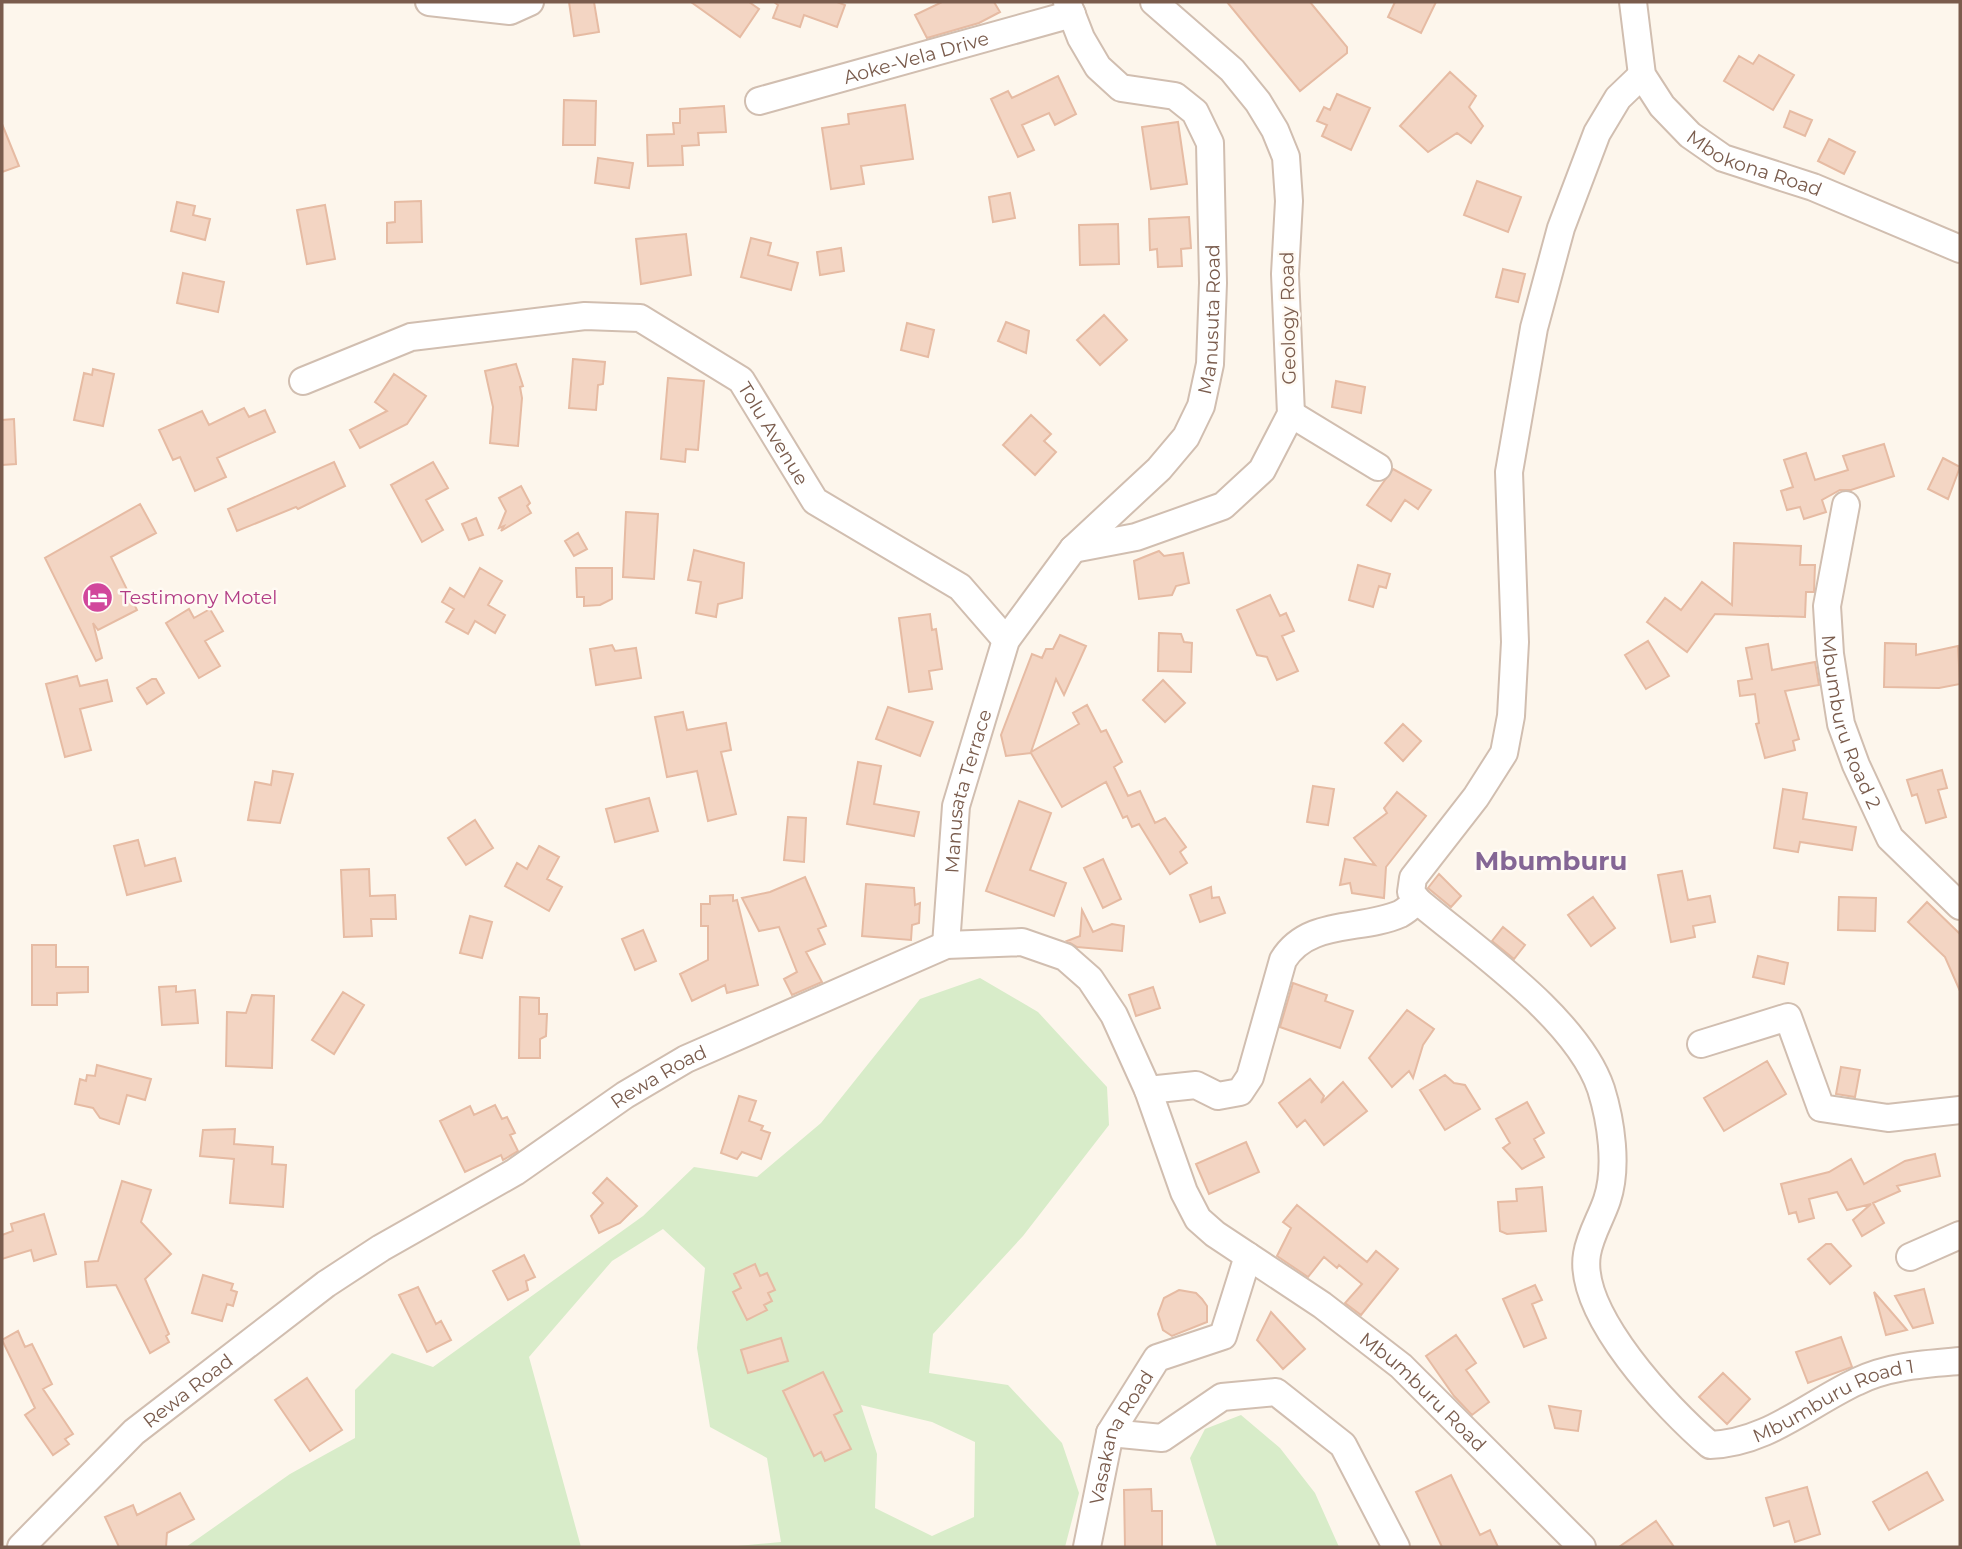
<svg xmlns="http://www.w3.org/2000/svg" width="1962" height="1549" font-family="Montserrat,sans-serif">
	<style>
		.green { fill: #d8ecc9; fill-rule: evenodd }
		.building { fill: #f3d5c3; stroke: #e6bba3; stroke-width: 2 }
		.lines { fill: none; stroke-linecap: round; stroke-linejoin: round }
		.minor-casing { stroke: #d1beb0; stroke-width: 30 }
		.minor { stroke: #fff; stroke-width: 26 }
		.labels { text-anchor: middle; dominant-baseline: central; stroke-width: 5; stroke-linejoin: round; paint-order: stroke }
		.street-label { font-size: 19px; fill: #7a5c4d; stroke: #fffaf3 }
		.hotel-label { font-size: 19px; fill: #b23c85; stroke: #fffaf3; text-anchor: start }
		.district-label { font-size: 26px; font-weight: bold; fill: #846695; stroke: #fffaf3 }
	</style>
	<rect width="100%" height="100%" fill="#fdf6ec"/>
	<!-- green -->
	<path class="green" d="M980,978L1038,1012L1107,1087L1109,1125L1023,1236L933,1334L929,1373L1008,1385L1062,1443L1079,1493L1065,1547H727L781,1542L767,1458L710,1427L697,1348L705,1268L663,1229L612,1261L529,1357L581,1547H186L290,1474L355,1438V1390L392,1353L433,1367L643,1216L694,1167L757,1177L821,1123L920,999ZM861,1405L932,1422L975,1442L974,1517L932,1536L875,1508L877,1454Z
		M1241,1415L1280,1448L1315,1493L1339,1547H1217L1190,1458L1205,1429Z"/>
	<!-- building -->
	<path class="building" d="M569,2H594L599,32L574,36Z
		M691,2H749L759,9L740,37Z
		M774,2H837L845,5L837,27L804,15L800,27L773,18L778,5Z
		M942,2H994L1000,12L979,23L927,38L915,15Z
		M1227,2H1310L1347,47V53L1300,91Z
		M1395,2H1436L1421,33L1388,17Z
		M1759,55L1794,75L1773,110L1724,81L1739,56L1753,64Z
		M1450,72L1476,96L1469,107L1483,126L1471,143L1457,133L1428,152L1400,126Z
		M1058,76L1076,114L1055,125L1049,113L1022,125L1034,150L1018,157L991,99L1008,91L1012,98Z
		M1337,94L1370,108L1351,150L1322,136L1327,125L1317,121L1324,107L1330,110Z
		M564,100L596,101L595,145H563Z
		M905,105L913,159L861,166L864,184L831,189L822,128L849,124L848,114Z
		M724,106L726,132L698,133L699,145L682,146L683,165L648,166L647,135L674,134L673,123H680V109Z
		M1790,111L1812,120L1805,136L1784,127Z
		M1178,122L1187,184L1151,189L1142,127Z
		M2,124L19,166L2,172Z
		M1829,139L1855,152L1844,174L1818,161Z
		M598,158L633,163L629,188L595,183Z
		M1477,181L1521,197L1508,232L1464,215Z
		M1010,193L1015,218L993,222L989,197Z
		M421,201L422,242L387,243V223L395,222V202Z
		M177,202L195,206L193,215L210,219L205,240L171,231Z
		M325,205L335,259L307,264L297,210Z
		M1189,217L1191,248L1181,249L1182,266L1158,267L1157,249L1150,250L1149,219Z
		M1118,224L1119,264L1080,265L1079,225Z
		M686,234L691,275L641,284L636,239Z
		M751,238L771,243L768,255L798,263L791,290L741,277Z
		M841,248L844,271L820,275L817,252Z
		M1503,269L1525,274L1518,302L1496,297Z
		M183,273L224,282L218,312L177,303Z
		M1104,315L1127,340L1100,365L1077,340Z
		M1006,322L1029,331L1026,353L998,341Z
		M907,323L934,330L928,357L901,350Z
		M573,359L605,362L603,384L598,385L596,410L569,408Z
		M516,364L523,386L520,387L522,398L518,446L490,443L493,407L485,371Z
		M93,369L114,374L103,426L74,420L84,373L92,375Z
		M394,374L426,396L407,424L360,448L350,430L387,411L375,402Z
		M668,378L704,381L698,450L686,449L685,462L661,459Z
		M1336,381L1365,387L1361,413L1332,407Z
		M244,408L249,417L265,410L275,432L217,458L226,477L195,491L180,457L173,460L159,430L202,411L209,425Z
		M1031,415L1051,434L1044,441L1056,452L1035,475L1003,445Z
		M14,419L16,464L2,465V420Z
		M1884,444L1894,476L1851,490H1840L1822,500L1826,512L1804,519L1800,507L1787,510L1781,491L1793,487L1784,460L1806,453L1815,480L1848,470L1843,456Z
		M1943,458L1960,467L1948,499L1928,489Z
		M334,462L345,486L298,509L296,507L237,531L228,509Z
		M433,462L448,488L426,500L443,530L422,542L391,485Z
		M1393,469L1431,490L1418,509L1405,500L1391,521L1367,505Z
		M521,486L530,503L527,506L531,513L501,531L504,526L499,528L506,511L499,498Z
		M140,504L156,533L111,557L137,610L98,630L93,623L102,658L96,661L45,558Z
		M626,512L658,514L654,579L623,577Z
		M476,518L483,535L469,540L462,524Z
		M578,533L587,549L574,556L565,541Z
		M1734,543L1801,546L1800,565H1815L1814,592H1806L1805,617L1715,614L1687,652L1647,622L1665,598L1681,610L1702,582L1732,605Z
		M694,550L744,563L742,598L718,604L716,617L696,613L701,582L688,580Z
		M1159,551L1164,556L1183,553L1189,583L1176,586L1172,595L1139,599L1134,561Z
		M1358,565L1390,574L1386,588L1379,586L1373,607L1349,600Z
		M480,568L502,581L488,605L505,615L495,633L475,621L468,634L446,622L454,609L442,602L450,588L464,597Z
		M576,568H612V599L600,605L584,606V597H577Z
		M1270,595L1280,616L1286,613L1294,631L1282,636L1298,671L1277,680L1267,657L1257,655L1237,610Z
		M189,609L194,618L210,609L223,631L205,641L220,666L199,678L166,623Z
		M930,614L932,630L936,629L942,669L929,671L932,689L909,692L899,618Z
		M1159,633L1181,634L1184,642L1192,643L1191,672L1158,671Z
		M1060,635L1086,646L1064,695L1056,679L1031,752L1079,724L1073,713L1087,705L1101,732L1106,730L1122,762L1114,767L1128,796L1140,791L1155,823L1165,818L1186,847L1180,852L1187,863L1170,874L1139,824L1132,827L1127,816L1123,818L1106,782L1062,807L1031,753L1006,756L1001,735L1032,654L1042,658L1046,649H1053Z
		M1648,641L1669,676L1646,689L1625,655Z
		M1885,643L1916,644V655L1958,646L1960,684L1939,688L1884,687Z
		M1768,644L1772,670L1815,662L1819,685L1785,691L1799,739L1793,741L1795,750L1765,758L1756,724L1759,723L1755,694L1740,696L1738,681L1752,679L1746,648Z
		M612,645L615,651L636,648L641,678L596,685L590,649Z
		M77,676L80,686L107,680L112,701L80,709L91,750L65,757L46,684Z
		M152,679H156L164,693L147,704L137,688Z
		M1163,680L1185,703L1165,722L1143,700Z
		M888,707L933,722L920,756L876,739Z
		M683,712L687,730L726,723L731,750L721,752L736,814L708,821L697,771L667,777L655,717Z
		M1403,724L1421,741L1403,761L1385,743Z
		M858,762L881,766L874,804L919,812L914,836L847,824Z
		M1942,770L1947,788L1938,790L1946,817L1926,823L1917,794L1912,796L1907,780Z
		M273,771L293,774L280,823L248,820L255,782L271,785Z
		M1313,786L1334,789L1328,825L1307,822Z
		M1783,789L1807,793L1803,819L1856,827L1852,850L1800,842L1798,852L1774,848Z
		M1397,792L1426,816L1386,867L1384,898L1352,893L1350,883L1340,885L1345,859L1375,865L1354,838L1387,813L1384,808Z
		M649,798L658,831L615,842L606,809Z
		M1019,801L1051,813L1030,870L1066,883L1054,916L986,891Z
		M788,817L806,818L804,862L784,860Z
		M475,820L493,848L466,865L448,838Z
		M138,840L145,866L175,858L181,881L127,895L114,846Z
		M539,846L559,857L547,879L562,887L549,911L505,886L517,863L527,869Z
		M1103,859L1121,899L1103,908L1084,868Z
		M369,869L370,896L395,895L396,919H371L372,936L344,937L341,870Z
		M1682,871L1688,900L1710,896L1715,922L1693,926L1695,937L1671,942L1658,875Z
		M1439,874L1461,896L1451,907L1428,888Z
		M805,877L826,926L818,929L825,944L806,952L822,982L792,995L784,979L797,972L779,927L759,931L742,898L770,892Z
		M866,884L914,888L915,905L920,903L919,923L912,925L911,940L862,936Z
		M1211,887L1212,898L1219,897L1225,913L1200,922L1190,895Z
		M733,895V901L737,900L758,985L727,993L725,985L692,1001L680,974L708,960V926H701V904H710V896Z
		M1593,897L1615,928L1591,946L1568,915Z
		M1839,897L1876,898L1875,931L1838,930Z
		M1927,902L1960,934V991L1945,957L1908,922Z
		M1082,910L1093,932L1112,924L1124,926L1122,951L1077,947L1067,941L1080,936Z
		M470,916L492,922L482,958L460,953Z
		M1503,927L1525,945L1514,959L1492,941Z
		M643,930L656,961L635,970L622,939Z
		M32,945H56V967H88V992L57,993V1005H32Z
		M1758,956L1788,963L1784,984L1753,977Z
		M1293,983L1327,995L1325,1001L1353,1011L1340,1048L1280,1027Z
		M176,986V992L195,990L198,1023L162,1025L159,987Z
		M1153,987L1160,1008L1136,1016L1129,995Z
		M343,992L364,1005L334,1054L312,1040Z
		M252,995L274,996L272,1068L226,1066L227,1012L246,1013Z
		M520,997L539,998V1014H547L546,1036L540,1039V1058H519Z
		M1407,1010L1434,1029L1423,1045L1413,1078L1409,1071L1392,1087L1369,1058Z
		M1767,1061L1786,1094L1724,1131L1704,1098Z
		M97,1065L151,1079L145,1100L127,1095L119,1124L100,1118L93,1108L75,1104L80,1079L86,1081L87,1075L95,1076Z
		M1841,1067L1860,1070L1855,1097L1836,1094Z
		M1445,1075L1454,1083L1465,1085L1480,1109L1445,1130L1420,1090Z
		M1310,1079L1324,1096L1321,1103L1343,1082L1367,1111L1324,1145L1305,1120L1297,1127L1279,1103Z
		M739,1096L756,1101L749,1121L763,1126L761,1130L770,1133L761,1159L742,1152L737,1159L721,1153Z
		M1527,1102L1544,1133L1534,1139L1544,1157L1522,1169L1503,1148L1510,1143L1496,1119Z
		M495,1105L502,1119L507,1117L515,1133L510,1135L518,1151L503,1160L501,1155L465,1172L440,1121L470,1106L474,1115Z
		M235,1129L234,1144L273,1147L272,1164L286,1165L283,1207L230,1203L234,1159L200,1156L203,1130Z
		M1246,1142L1259,1172L1209,1194L1196,1164Z
		M1935,1154L1940,1176L1897,1186L1900,1191L1873,1203L1884,1223L1862,1236L1853,1220L1871,1204L1847,1210L1837,1192L1809,1199L1814,1218L1799,1222L1796,1212L1789,1214L1781,1184L1829,1172L1851,1159L1864,1184L1905,1161Z
		M607,1178L637,1206L620,1223L599,1233L591,1216L603,1203L593,1193Z
		M122,1181L151,1190L141,1222L171,1254L145,1279L169,1334L166,1336L169,1342L150,1353L116,1285L87,1287L85,1262L98,1261Z
		M1542,1187L1546,1231L1507,1234L1500,1231L1498,1202L1517,1201L1516,1189Z
		M1297,1205L1367,1262L1376,1251L1398,1269L1361,1315L1345,1303L1362,1284L1339,1265L1337,1268L1324,1257L1308,1277L1277,1256L1291,1228L1283,1222Z
		M44,1214L56,1254L34,1261L31,1250L2,1259V1235L13,1231L11,1224Z
		M1826,1244H1831L1851,1266L1830,1284L1808,1259Z
		M524,1255L535,1277L526,1281L528,1290L508,1300L493,1271Z
		M755,1264L760,1276L767,1273L775,1290L768,1293L772,1301L764,1305L767,1310L747,1320L733,1292L741,1288L734,1274Z
		M203,1275L233,1284L231,1290L237,1292L233,1306L227,1304L222,1321L192,1313Z
		M1535,1285L1542,1300L1532,1304L1546,1338L1524,1347L1503,1299Z
		M418,1287L436,1324L441,1321L451,1340L427,1352L399,1295Z
		M1924,1289L1933,1323L1913,1328L1895,1296Z
		M1179,1290L1196,1293L1202,1299L1207,1306V1322L1172,1336L1163,1330L1158,1314L1164,1298Z
		M1874,1292L1907,1330L1886,1335Z
		M1271,1312L1305,1349L1283,1369L1257,1340Z
		M18,1331L25,1347L32,1344L52,1384L43,1389L73,1434L65,1439L69,1444L53,1455L25,1415L35,1408L2,1340Z
		M1456,1335L1476,1363L1466,1370L1489,1402L1472,1415L1454,1396L1426,1356Z
		M1841,1337L1852,1367L1808,1383L1796,1352Z
		M781,1338L788,1361L748,1373L741,1350Z
		M823,1372L842,1411L834,1415L851,1449L825,1461L821,1452L814,1456L783,1391Z
		M1723,1373L1750,1399L1727,1424L1699,1397Z
		M307,1378L342,1430L310,1451L275,1400Z
		M1549,1406L1581,1411L1578,1431L1555,1428Z
		M1927,1472L1943,1500L1889,1530L1873,1502Z
		M1451,1475L1480,1535L1490,1530L1498,1547H1442L1416,1492Z
		M1807,1487L1820,1534L1795,1542L1789,1521L1774,1526L1766,1498Z
		M1151,1489L1152,1511H1162V1547H1125L1124,1490Z
		M180,1493L194,1519L167,1533L166,1547H119L105,1517L133,1505L137,1515Z
		M1656,1521L1674,1547H1619Z"/>
	<g class="lines">
		<defs>
			<g id="minor">
				<path d="M429,2L510,11L530,2"/>
				<path id="s1" d="M1633,2L1642,75L1662,106L1690,135L1723,158L1813,187L1960,249"/>
				<path id="s2" d="M1642,75L1618,98L1597,133L1561,228L1534,328L1509,472L1515,642L1511,716L1504,753L1476,797L1413,878L1411,892L1418,901C1475,949 1577,1018 1601,1089C1611,1121 1618,1167 1607,1200C1601,1218 1590,1235 1587,1254C1577,1314 1668,1409 1710,1445C1767,1443 1807,1405 1856,1382C1888,1366 1925,1364 1960,1361"/>
				<path id="s3" d="M759,101L1072,14"/>
				<path id="s4" d="M303,381L411,337L585,316L640,318L741,380L815,501L960,587L1006,640"/>
				<path d="M1291,414L1378,467"/>
				<path id="s5" d="M1846,505L1827,606L1830,654L1841,724L1856,765L1890,838L1960,906"/>
				<path d="M1073,549L1136,537L1223,506L1262,470L1291,414L1285,274L1289,201L1286,157L1275,130L1258,102L1232,70L1154,2"/>
				<path id="s6" d="M946,945L956,806L1006,640L1073,549L1159,469L1186,437L1201,406L1210,364L1213,283L1210,143L1195,112L1175,96L1121,88L1098,67L1081,38L1067,2"/>
				<path d="M1701,1044L1788,1017L1821,1108L1888,1118L1960,1110"/>
				<path d="M1148,1090L1196,1085L1218,1096L1240,1092L1250,1077L1283,960C1308,919 1361,931 1400,914C1406,911 1412,905 1418,901"/>
				<path d="M1910,1257L1960,1235"/>
				<path d="M1110,1433L1162,1438L1222,1397L1276,1392L1343,1445L1396,1547"/>
				<path id="s7" d="M21,1547L134,1432L326,1284L381,1248L515,1172L625,1095L686,1059L946,945L1022,942L1065,957L1090,979L1114,1015L1148,1090L1184,1192L1198,1219L1215,1234L1322,1305L1401,1366L1582,1547"/>
				<path id="s8" d="M1087,1547L1110,1433L1157,1358L1223,1336L1248,1256"/>
			</g>
		</defs>
		<!-- minor casing -->
		<use href="#minor" class="minor-casing"/>
		<!-- minor -->
		<use href="#minor" class="minor"/>
	</g>
	<!-- icons -->
	<defs>
		<symbol id="hotel-disc" viewBox="-11 -11 22 22"><circle r="9.5" fill="#d1479c" stroke="#fffaf3"/><path d="M-6-4.5h1.5V1H6V5H4.5V3h-9V5H-6ZM-4 0a1.8 1.8 0 1 1 3.6 0ZM.5 0V-2.5h3Q6-2.5 6 0Z" fill="#fff"/></symbol>
	</defs>
	<g fill-rule="evenodd">
		<use href="#hotel-disc" x="80" y="580" width="35" height="35"/>
	</g>
	<g class="labels">
		<!-- street labels -->
		<g class="street-label">
			<text stroke="none"><textPath href="#s3" startOffset="163">Aoke-Vela Drive</textPath></text>
			<text stroke="none"><textPath href="#s1" startOffset="222">Mbokona Road</textPath></text>
			<text transform="translate(1288 318) rotate(-91)">Geology Road</text>
			<text stroke="none"><textPath href="#s6" startOffset="707">Manusuta Road</textPath></text>
			<text stroke="none"><textPath href="#s4" startOffset="528">Tolu Avenue</textPath></text>
			<text stroke="none"><textPath href="#s5" startOffset="222">Mbumburu Road 2</textPath></text>
			<text stroke="none"><textPath href="#s6" startOffset="156">Manusata Terrace</textPath></text>
			<text stroke="none"><textPath href="#s7" startOffset="796">Rewa Road</textPath></text>
			<text stroke="none"><textPath href="#s7" startOffset="229">Rewa Road</textPath></text>
			<text stroke="none"><textPath href="#s7" startOffset="1816">Mbumburu Road</textPath></text>
			<text stroke="none"><textPath href="#s2" startOffset="1690">Mbumburu Road 1</textPath></text>
			<text stroke="none"><textPath href="#s8" startOffset="116">Vasakana Road</textPath></text>
		</g>
		<!-- hotel labels -->
		<g class="hotel-label">
			<text x="120" y="597">Testimony Motel</text>
		</g>
		<!-- district labels -->
		<g class="district-label">
			<text x="1551" y="861">Mbumburu</text>
		</g>
	</g>
	<!-- border -->
	<rect width="1962" height="1549" fill="none" stroke="#7a5c4d" stroke-width="7"/>
</svg>
